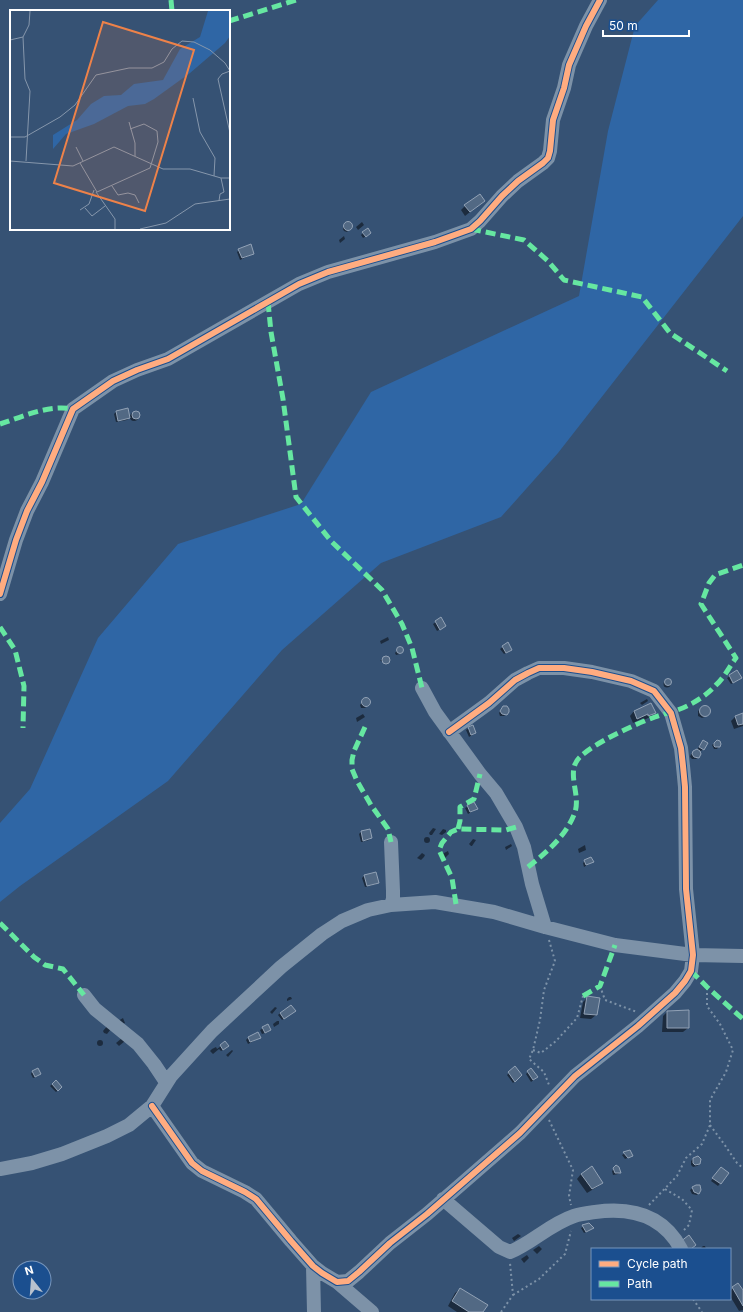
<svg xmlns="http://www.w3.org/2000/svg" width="743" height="1312" font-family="Inter,sans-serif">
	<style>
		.green { fill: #2f66a5 }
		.shadow { fill: #0007 }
		.building { fill: #526984; stroke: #92a2b6 }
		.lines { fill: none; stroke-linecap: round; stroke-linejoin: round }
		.path { stroke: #7d92a8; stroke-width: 2; stroke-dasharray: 2 3; stroke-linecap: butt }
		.minor { stroke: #7d92a8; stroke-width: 14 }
		.quiet { stroke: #66e7a1; stroke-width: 5; stroke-dasharray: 10 5; stroke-linecap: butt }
		.cycleway-casing { stroke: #1b4f8f; stroke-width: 8 }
		.cycleway { stroke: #ffac80; stroke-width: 6 }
		.inset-road { fill: none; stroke: #8697ac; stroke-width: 1 }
		.view { fill: #ee8249; fill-opacity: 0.15; stroke: #ee8249; stroke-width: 2 }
		.inset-edge { fill: none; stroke: #fff; stroke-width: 2 }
	</style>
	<rect width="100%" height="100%" fill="#365274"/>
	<!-- green -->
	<path class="green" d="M658,0H743V216L558,453L501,517L381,563L282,650L168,781L20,886L0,902V823L30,789L98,638L178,544L301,504L371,392L579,296L608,131L635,26Z"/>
	<!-- shadow -->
	<path class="shadow" d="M484,201L465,216L461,210L465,206Z
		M349,222L352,226L347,232L344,231L343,229L344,225Z
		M362,222L364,225L358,230L356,227Z
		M363,233L368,235L363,238L361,235Z
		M344,236L345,239L340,243L339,240Z
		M239,250L253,254L240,260L237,252Z
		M116,412L129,418L127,420L116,422L114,414Z
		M130 417a4 4 0 1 1 8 0a4 4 0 1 1-8 0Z
		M441,619L443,628L437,631L433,624Z
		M388,637L389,640L381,644L380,641Z
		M507,644L509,651L504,654L500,649Z
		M399,648H402V652L400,654L396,655L395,653Z
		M386,656L387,657L389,661L388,662L380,661Z
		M737,672L739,680L731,684L727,678Z
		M663.5 684a3.5 3.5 0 1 1 7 0a3.5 3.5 0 1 1-7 0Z
		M365,699L368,700L370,702L369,704L365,708H361L360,705Z
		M647,699L648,701L642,705L640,703Z
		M704,706L708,708L709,712L705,717L702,718L698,716V711Z
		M503,707L508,712L504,716H500L499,713Z
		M634,711L654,713L650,717L644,720L643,718L633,723L630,716Z
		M363,714L365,717L357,722L356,718Z
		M743,714V726L734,729L731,721L735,717Z
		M473,726L475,733L469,737L466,730Z
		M703,741V749L701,751L699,750L700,754L698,757L696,759H692L690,757L691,754L697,750Z
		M717,741L719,746L717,749H714L712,745Z
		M474,803L476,809L468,814L465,808Z
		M433,828L436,829L432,835H430L429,833Z
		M443,829L446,830V832L442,835L439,834Z
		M369,830L371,838L369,840L361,842L359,834L361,832Z
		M424 840a3 3 0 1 1 6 0a3 3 0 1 1-6 0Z
		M473,839L476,840L472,846H471L469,844Z
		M511,844L512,846L506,850L505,847Z
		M585,845L586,850L579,853L578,849Z
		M448,851L449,854L445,858H444L442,854Z
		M422,853L425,855L424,857L421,860L417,858Z
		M585,861L592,862L584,867L583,863Z
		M375,873L378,882L376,884L365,887L362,878L364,876Z
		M289,997H291L292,999L287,1001V999Z
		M588,997L596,1015L591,1019L580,1018L583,1002Z
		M275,1007L277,1008L272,1014L270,1012Z
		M667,1012L688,1028L683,1032H662L663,1016Z
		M280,1013H292L282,1020L278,1015Z
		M123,1018L125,1023L123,1024L118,1021Z
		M277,1021H279V1024L274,1027L273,1024Z
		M108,1025L111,1029L107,1034L104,1033L103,1031Z
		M268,1026V1032L262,1034L260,1030Z
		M122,1038L125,1041L119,1046L116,1043Z
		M248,1038H259L248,1044L246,1040Z
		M97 1043a3 3 0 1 1 6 0a3 3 0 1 1-6 0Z
		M225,1043L226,1048L221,1051L219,1049L213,1054L210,1051L212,1049L216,1047L217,1049Z
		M232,1050L233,1051L228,1057L226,1055Z
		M515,1067L521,1075L513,1083L507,1075Z
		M531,1069L537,1077L531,1082L526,1074Z
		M32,1072L38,1076L33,1078L31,1074Z
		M56,1081L61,1087L56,1092L50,1086Z
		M629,1151L632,1156L625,1159L622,1155Z
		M693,1159L700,1164L697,1166L693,1167L691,1165V1161Z
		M616,1167L620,1172L618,1174L613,1175L612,1171Z
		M719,1171L728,1174L718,1186L711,1181Z
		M581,1174L602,1183L597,1187L587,1193L577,1179Z
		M696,1186L698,1193L697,1195L692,1194L690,1190Z
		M589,1224L591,1229L584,1233L581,1228Z
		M518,1234L521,1236L514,1241L512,1238Z
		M539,1246L542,1249L537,1254L533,1250Z
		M703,1246H705L706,1249H700Z
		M527,1255L529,1258L524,1263L521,1259Z
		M733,1288L743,1292V1310L739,1311L730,1296V1291Z
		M460,1289L482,1312H457L448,1306L455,1293Z"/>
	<!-- building -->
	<path class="building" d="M480,194L485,201L470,212L464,205Z
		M343.5 226a4.5 4.5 0 1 1 9 0a4.5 4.5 0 1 1-9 0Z
		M368,228L371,233L366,237L362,232Z
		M251,244L254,254L242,258L238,249Z
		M128,408L130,418L118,421L116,411Z
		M132 415a4 4 0 1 1 8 0a4 4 0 1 1-8 0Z
		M441,617L446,626L440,630L435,621Z
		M508,642L512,650L506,653L502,646Z
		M396.5 650a3.5 3.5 0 1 1 7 0a3.5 3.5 0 1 1-7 0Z
		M382 660a4 4 0 1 1 8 0a4 4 0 1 1-8 0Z
		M737,670L742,678L733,683L729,675Z
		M664.5 682a3.5 3.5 0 1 1 7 0a3.5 3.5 0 1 1-7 0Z
		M361.5 702a4.5 4.5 0 1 1 9 0a4.5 4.5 0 1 1-9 0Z
		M651,703L656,713L648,716V714L637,719L634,711Z
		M699.5 711a5.5 5.5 0 1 1 11 0a5.5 5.5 0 1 1-11 0Z
		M503,706H507L509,709V712L507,715L502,714L500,711Z
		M743,713V724L738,725L735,716Z
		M473,725L476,733L471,735L468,727Z
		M703,740L708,743L704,750L699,747Z
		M717,740L720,741L721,744L720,747H715L714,746V743Z
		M697,749L700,751L701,754L699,758L694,757L692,754L693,751Z
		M474,802L478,809L470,812L467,805Z
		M370,829L372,838L363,841L361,831Z
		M591,857L594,862L586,865L584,860Z
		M376,872L379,883L367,886L364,875Z
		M587,996L600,998L597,1015L584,1014Z
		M291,1005L296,1011L284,1019L280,1013Z
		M689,1010V1028H667V1011Z
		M268,1024L271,1030L265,1033L262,1027Z
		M258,1032L261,1038L250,1042L248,1037Z
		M225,1041L229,1046L223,1050L220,1045Z
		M515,1066L522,1075L515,1082L508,1072Z
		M38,1068L41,1074L35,1077L32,1071Z
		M531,1068L538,1077L533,1080L527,1071Z
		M56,1080L62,1087L58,1091L52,1084Z
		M630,1150L633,1156L628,1158L623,1152Z
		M698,1156L701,1159L700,1164L695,1165L693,1163V1158Z
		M616,1165L619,1167L621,1173H615L613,1168Z
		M592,1166L603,1183L592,1189L581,1174Z
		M721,1167L729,1173L721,1184L712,1178Z
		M696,1185H700L701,1190L699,1194L694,1192L692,1187Z
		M589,1223L594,1228L586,1232L582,1225Z
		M689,1235L696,1245L691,1249H684L680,1242Z
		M738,1283L743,1290V1306L732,1287Z
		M460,1288L488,1305L483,1312H469L452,1301Z"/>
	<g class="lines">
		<!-- path -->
		<path class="path" d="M549,940L555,961L544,990L540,1020L533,1050L529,1059L544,1072L549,1085
			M600,986L605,1000L637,1012
			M533,1050L541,1053L556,1041L577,1018L583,996
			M549,1120L573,1170L569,1196L571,1205
			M710,1125L724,1144L737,1163L743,1168
			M665,1189L682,1199L692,1210L689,1225L683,1231
			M649,1205L677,1176L686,1158L702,1144L710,1125V1100L726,1072L733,1050L720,1024L707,1006V987
			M513,1295L539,1279L565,1254L571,1231
			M693,1299L702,1312
			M501,1312L513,1295L510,1263"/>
		<!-- minor -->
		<path class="minor" d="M0,594L16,540L27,511L42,482L73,409L113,381L137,370L168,359L299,284L328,272L435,242L471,229L480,221L502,196L518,181L543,163L548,158L550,151L553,120L564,88L569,65L586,26L600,0
			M422,688L435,712L480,774L496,793L516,827L524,847L532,884L545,927
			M391,905L393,899V891L391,842
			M84,995L95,1009L138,1044L154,1064L166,1082
			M152,1106L192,1163L202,1171L245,1192L256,1199L291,1241L313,1266L322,1273L337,1282L348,1281L359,1272L390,1243L427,1214L520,1133L575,1076L638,1026L675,993L685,981L691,971L693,955L686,889L685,787L683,766L681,748L671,713L654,691L631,681L592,672L564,668H539L528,673L515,680L489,703L449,732
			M0,1169L32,1163L62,1154L107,1136L129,1125L152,1106L171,1076L212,1031L281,967L322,934L342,921L368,910L391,905L435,902L494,912L545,927L615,945L693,955L743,956
			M443,1199L499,1247L510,1252C532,1243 550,1224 574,1216C580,1214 588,1213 595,1212C631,1207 663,1215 681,1249
			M313,1266L314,1312
			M337,1282L372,1312"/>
		<!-- quiet -->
		<path class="quiet" d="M171,0L172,11
			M229,21L296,0
			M471,229L524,240L548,261L564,280L642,297L670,333L727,371
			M268,302L271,332L283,399L296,497L331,541L382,590L402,624L412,648L422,688
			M0,424C22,417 49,404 73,409
			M0,627L15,650L24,686L23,728
			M365,727L354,751L352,760V769L357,781L371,805L388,829L391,842
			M458,829L460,821V807L474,799L480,774
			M528,867C547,852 567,835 575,812C581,794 565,771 580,757C594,743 635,724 655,717C666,713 678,711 689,705C699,700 709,693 716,685C724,678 729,667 736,658L701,604L709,583L715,575L743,565
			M456,904L452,878L439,850L442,843L451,832L458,829L506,830L516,827
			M0,923L34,957L45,965L63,969L84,995
			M691,971L707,987L743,1019
			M583,996L600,986L615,945"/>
		<defs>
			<path id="cycleway" d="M0,594L16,540L27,511L42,482L73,409L113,381L137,370L168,359L299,284L328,272L435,242L471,229L480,221L502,196L518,181L543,163L548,158L550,151L553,120L564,88L569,65L586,26L600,0
				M152,1106L192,1163L202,1171L245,1192L256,1199L291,1241L313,1266L322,1273L337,1282L348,1281L359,1272L390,1243L427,1214L520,1133L575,1076L638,1026L675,993L685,981L691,971L693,955L686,889L685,787L683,766L681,748L671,713L654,691L631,681L592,672L564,668H539L528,673L515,680L489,703L449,732"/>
		</defs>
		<!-- cycleway casing -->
		<use href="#cycleway" class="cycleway-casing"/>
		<!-- cycleway -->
		<use href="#cycleway" class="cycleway"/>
	</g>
	<!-- overview -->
	<g transform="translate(10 10)">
		<rect width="220" height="220" fill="#365274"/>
		<path d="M198,1H220V26L215,33L180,63L144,89L135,94L118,96L84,114L56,124L43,139V125L67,110L81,94L94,86L111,85L124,74L153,70L170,39L190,27Z" fill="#2f66a5"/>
		<path class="inset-road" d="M0,30L13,27M220,61L212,64L208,69L220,123M183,88L190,122L205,148L204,166M119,112L125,133V146M0,127H15L50,107L65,95L86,65L119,58H142L154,52L162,39L172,31L184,32L200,40L215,53L220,61M66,137L73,151M0,151L63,156L104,137L153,159H180L211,168H220M16,151L20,81L15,69L13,27L19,15L20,1M70,153L87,182L140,158L148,132L147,121L134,114L120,119M102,176L108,185L118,183L125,185L129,193M86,182L105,209V219M209,191L210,184L214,182L211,168M75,198L82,206L95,196M70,200L79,194L84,180M130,219L156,213L185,194L220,189"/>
		<path class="view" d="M93,12L184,40L135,201L44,173Z"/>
		<rect width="220" height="220" class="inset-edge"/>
	</g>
	<!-- legend -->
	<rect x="591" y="1248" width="140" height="52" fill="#1b4f8f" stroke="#7695bc"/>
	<rect x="599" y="1261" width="20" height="6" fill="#ffac80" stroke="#7695bc"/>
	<text x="627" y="1268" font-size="12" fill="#ffffff">Cycle path</text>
	<rect x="599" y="1281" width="20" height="6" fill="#66e7a1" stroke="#7695bc"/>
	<text x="627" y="1288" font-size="12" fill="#ffffff">Path</text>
	<!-- north arrow -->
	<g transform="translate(32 1280) rotate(343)"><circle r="19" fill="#1b4f8f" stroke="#7695bc"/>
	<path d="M0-3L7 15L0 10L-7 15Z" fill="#b9c2ce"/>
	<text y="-6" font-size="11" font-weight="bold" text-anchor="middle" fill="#ffffff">N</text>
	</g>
	<!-- scale -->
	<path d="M603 30v6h86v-6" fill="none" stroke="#ffffff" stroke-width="2"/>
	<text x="609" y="30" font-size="12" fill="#ffffff" stroke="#1b4f8f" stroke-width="3" paint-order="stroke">50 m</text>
</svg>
